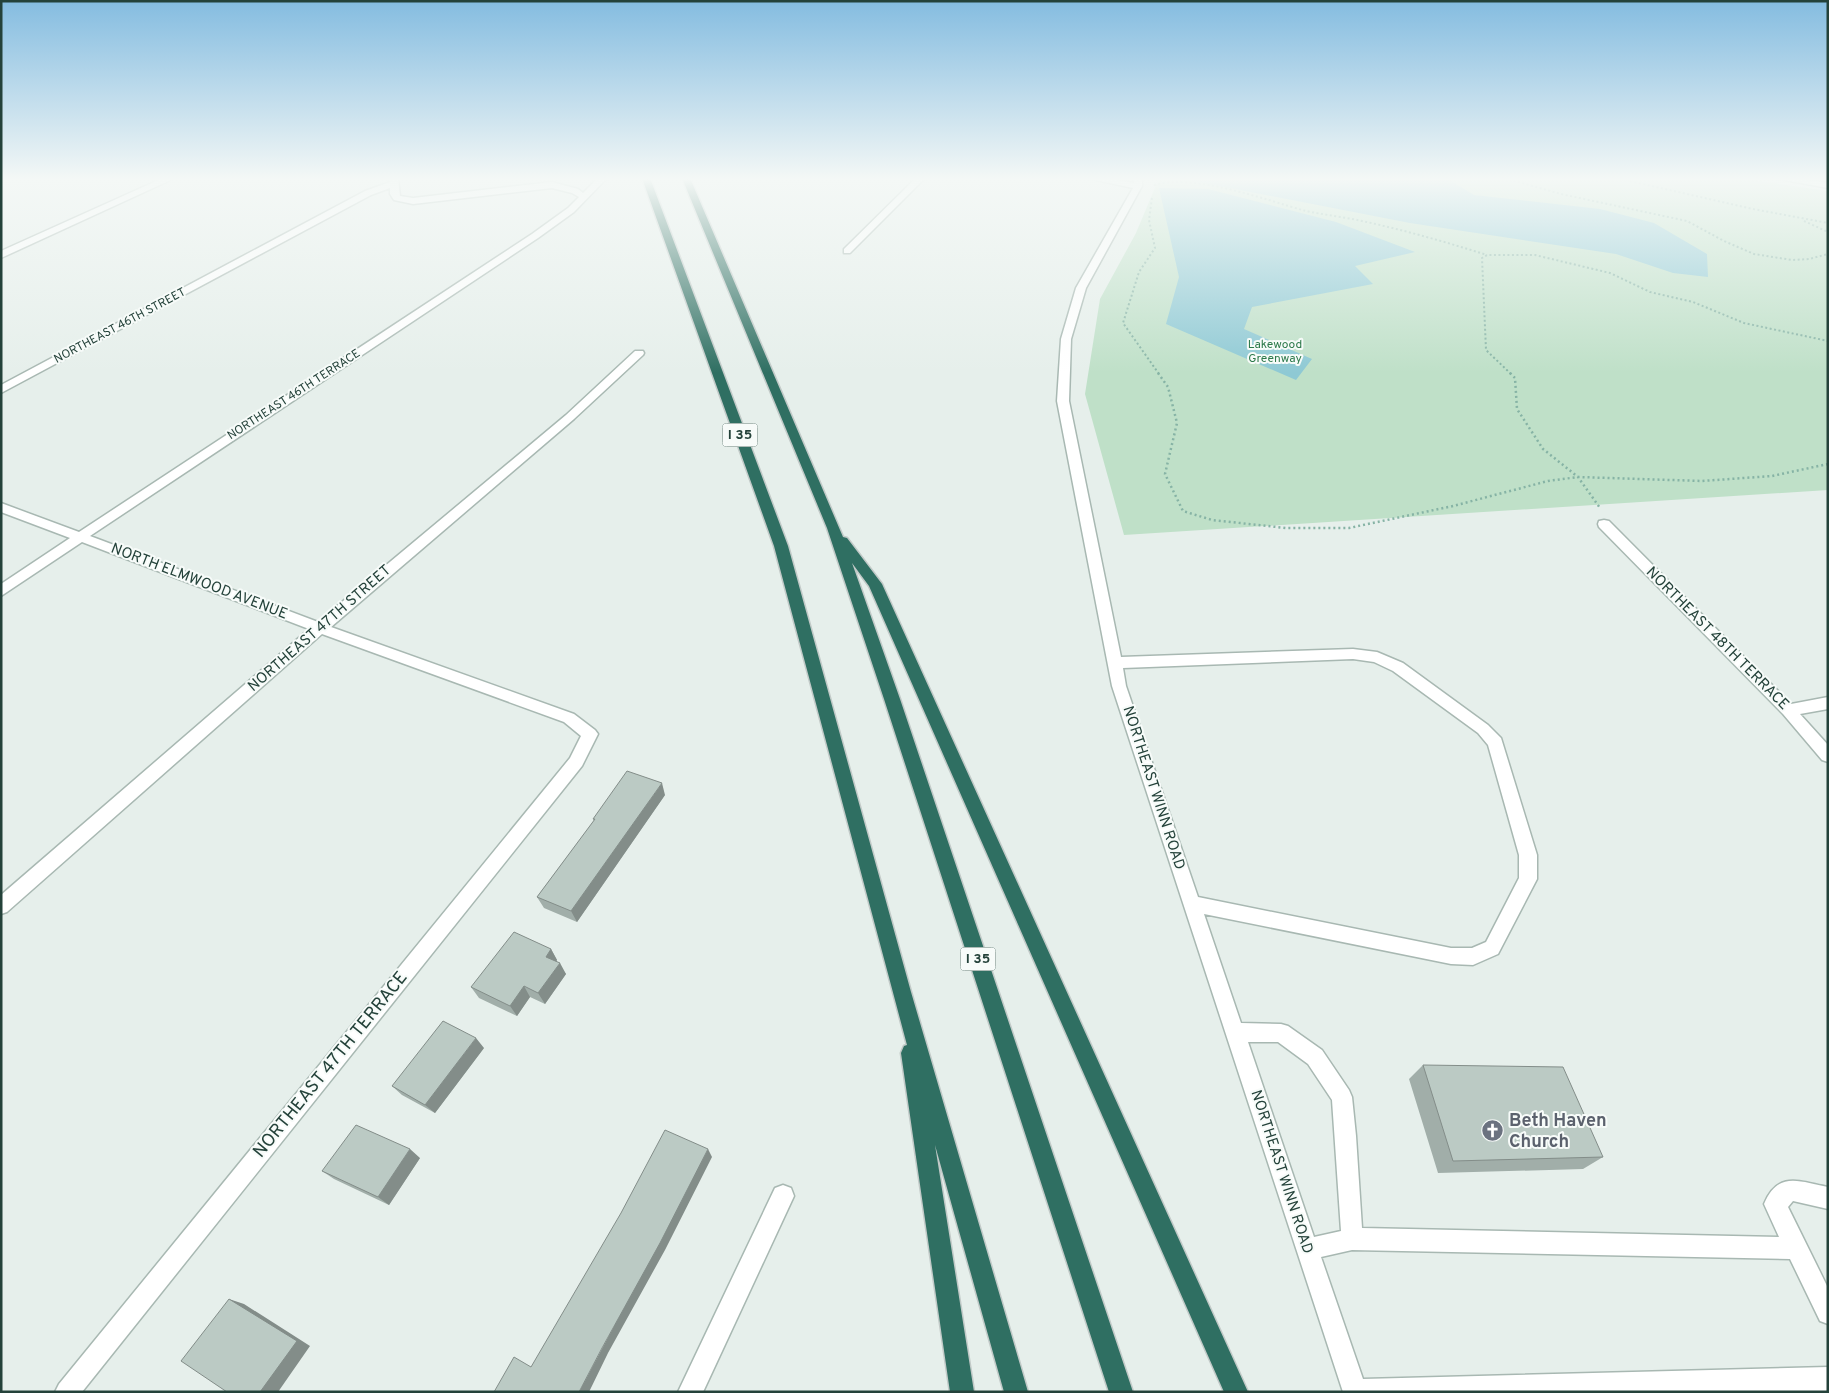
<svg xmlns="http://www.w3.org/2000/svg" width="1829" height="1393" font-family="Overpass,sans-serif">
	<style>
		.green { fill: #bfe0c8 }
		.water { fill: #8ec9d4 }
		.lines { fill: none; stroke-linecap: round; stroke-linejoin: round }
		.minor-casing { stroke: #a8b8b2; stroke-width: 3 }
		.highway-casing { stroke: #c2cac8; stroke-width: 3 }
		.path-far1 { stroke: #86b3a5; stroke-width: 2; stroke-dasharray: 2 2.5; stroke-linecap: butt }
		.path { stroke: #86b3a5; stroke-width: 2.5; stroke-dasharray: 2 3; stroke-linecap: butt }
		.minor { fill: #fff; fill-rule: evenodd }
		.highway { fill: #2f6f62; fill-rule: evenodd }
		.wall { fill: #a1aea9 }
		.shaded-wall { fill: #838d89 }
		.building { fill: #bbcac4; stroke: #838d89 }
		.labels { text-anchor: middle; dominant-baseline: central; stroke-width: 4; stroke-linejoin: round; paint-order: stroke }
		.far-street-label { font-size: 12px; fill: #24423a; stroke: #f7fbf9 }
		.far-park-label { font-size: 12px; fill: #2d7a4b; stroke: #f7fbf9 }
		.shield { fill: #f7fbf9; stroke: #637a73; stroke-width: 1 }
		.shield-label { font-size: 14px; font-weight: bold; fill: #24423a }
		.street-label { font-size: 15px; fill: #24423a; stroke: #f7fbf9 }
		.near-street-label { font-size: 18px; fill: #24423a; stroke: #f7fbf9 }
		.near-worship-label { font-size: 18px; font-weight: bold; fill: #5b616d; stroke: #f7fbf9; text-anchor: start }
	</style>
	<rect width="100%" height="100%" fill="#e6efeb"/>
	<!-- green -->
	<path class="green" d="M1159,178H1739L1828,191V490L1124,535L1085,394L1100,299L1136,233Z"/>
	<!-- water -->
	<path class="water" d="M1194,178H1446L1474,195L1600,209L1654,223L1707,254L1708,277L1673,273L1616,254L1410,223L1194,181Z
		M1159,188L1208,189L1336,222L1415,252L1355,266L1373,284L1252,307L1244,329L1312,359L1296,380L1166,324L1179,277Z"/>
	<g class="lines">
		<defs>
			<path id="minor" d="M163,178H175L1,258V251Z
				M390,178H398L400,196L413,198L552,182L578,189L583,193L598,178H607L574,212L538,238L90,536L318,622L566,415L635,351H643L644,353L643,355L574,419L331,627L574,714L595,730L598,734L582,766L82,1392H55L59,1384L570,758L581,736L564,722L322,634L7,912L1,914V895L309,629L82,542L1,596V584L70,538L1,512V503L79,532L532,234L568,208L579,197L572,193L552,188L413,204L394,200L390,194V188L371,195L1,393V385L365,191L390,182Z
				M916,178H925L850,253H844V249Z
				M1087,178H1107L1134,183V178H1142V186L1086,288L1071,339L1069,401L1121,657L1353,649L1377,652L1403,663L1488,725L1501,738L1537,855V879L1498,954L1473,965L1451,964L1204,914L1241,1023L1281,1024L1288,1026L1322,1050L1349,1090L1352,1097L1356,1136L1362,1228L1779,1237L1764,1204C1778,1170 1800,1182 1828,1187V1209L1793,1201L1788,1207L1828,1288V1324L1820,1321L1790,1259L1352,1250L1321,1257L1363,1379L1828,1367V1391L1343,1392L1112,686L1057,401L1061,339L1076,288L1133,188ZM1353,659L1374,662L1393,671L1478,733L1488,745L1519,855V878L1486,942L1472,948H1451L1198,897L1126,686L1123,668ZM1248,1042H1278L1308,1064L1332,1100L1341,1231L1314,1237Z
				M1774,178H1796L1828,183V188Z
				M1604,520L1609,521L1791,704L1828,697V709L1800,714L1828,745V762L1822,760L1783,714L1599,527L1598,524L1599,521Z
				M783,1185L791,1188L794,1196L703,1392H678L775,1188Z"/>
			<path id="highway" d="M642,178H650L788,546L911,992L1028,1392H1004L935,1145L974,1392H950L901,1053L904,1046L907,1045L774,546Z
				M682,178H690L843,537L847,538L882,584L1248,1392H1224L869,586L852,563L900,699L1133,1392H1109L884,699L827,528Z"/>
		</defs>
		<!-- minor casing -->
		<use href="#minor" class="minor-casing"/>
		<!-- highway casing -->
		<use href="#highway" class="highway-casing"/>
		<!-- path-far1 -->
		<path class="path-far1" d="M1505,178L1561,194L1687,221L1724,241L1754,254L1792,260L1809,259L1828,254
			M1617,178L1753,209L1828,223
			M1154,185C1195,173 1265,200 1306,211C1325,215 1344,217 1362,221C1404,230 1446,242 1487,255
			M1152,198L1149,220L1155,248L1139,272L1123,323L1159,374
			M1804,221L1828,232
			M1511,374L1486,350L1482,258L1487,255H1535L1610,273L1650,292L1693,302L1744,323L1828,341"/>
		<!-- path -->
		<path class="path" d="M1158,373L1168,387L1177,423L1165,474L1183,511L1212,520L1286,528H1349L1453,506L1548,481L1578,477L1702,481L1772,476L1828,464
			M1510,373L1515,378L1517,409L1543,449L1578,477L1600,508"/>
		<!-- minor -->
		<use href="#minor" class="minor"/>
		<!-- highway -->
		<use href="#highway" class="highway"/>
	</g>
	<!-- wall -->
	<path class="wall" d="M665,795L577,922L544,908L537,897L594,821L593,819Z
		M551,949L557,960L556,962L566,974L545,1004L530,997L517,1016L479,998L471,987Z
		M484,1048L435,1113L402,1095L392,1086Z
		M1423,1065L1603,1157L1583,1169L1438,1173L1409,1079Z
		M420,1158L389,1205L334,1179L322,1171Z"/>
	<!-- shaded-wall -->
	<path class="shaded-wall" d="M662,783L665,795L577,922L571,911Z
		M551,949L557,960L552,967L546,957Z
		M560,963L566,974L545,1004L538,993Z
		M524,986L530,997L517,1016L510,1006Z
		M476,1038L484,1048L435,1113L425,1105Z
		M410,1149L420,1158L389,1205L378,1197Z
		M708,1149L712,1157L665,1250L608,1353L589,1392H579Z
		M229,1299L244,1304L310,1346L278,1392H260Z"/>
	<!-- building -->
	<path class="building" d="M627,771L662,783L571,911L537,897L595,819H593Z
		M514,932L551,949L546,957L560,963L538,993L524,986L510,1006L471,987Z
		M443,1021L476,1038L425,1105L392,1086Z
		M1423,1065L1563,1067L1603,1157L1453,1161Z
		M356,1125L410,1149L378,1197L322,1171Z
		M665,1130L708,1149L660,1243L602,1348L579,1392H494L514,1357L531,1367L621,1213Z
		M229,1299L297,1341L260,1392H227L181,1361Z"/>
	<!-- sky -->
	<linearGradient id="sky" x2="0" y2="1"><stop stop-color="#84bce0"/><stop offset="0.48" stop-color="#f4f8f6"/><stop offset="1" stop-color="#f4f8f6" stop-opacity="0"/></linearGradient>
	<rect width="1829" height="373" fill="url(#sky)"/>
	<!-- icons -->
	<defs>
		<symbol id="church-disc" viewBox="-11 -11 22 22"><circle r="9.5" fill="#6b7280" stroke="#f7fbf9"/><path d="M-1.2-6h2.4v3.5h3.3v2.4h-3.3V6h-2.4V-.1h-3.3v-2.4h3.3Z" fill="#fff"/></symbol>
	</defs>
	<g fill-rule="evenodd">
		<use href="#church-disc" x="1480" y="1118" width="25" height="25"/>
	</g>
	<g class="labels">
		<!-- far-street labels -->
		<g class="far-street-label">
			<text transform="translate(120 326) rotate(-28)">NORTHEAST 46TH STREET</text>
			<text transform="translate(294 395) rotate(-33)">NORTHEAST 46TH TERRACE</text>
		</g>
		<!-- far-park labels -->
		<g class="far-park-label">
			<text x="1275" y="345">Lakewood<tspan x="1275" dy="14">Greenway</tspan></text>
		</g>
		<!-- shield labels -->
		<g class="shield">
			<rect x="722.5" y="423.5" width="35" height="23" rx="4"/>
			<rect x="960.5" y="947.5" width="35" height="23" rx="4"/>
		</g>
		<g class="shield-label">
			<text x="740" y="435">I 35</text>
			<text x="978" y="959">I 35</text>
		</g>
		<!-- street labels -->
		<g class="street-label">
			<text transform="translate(199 582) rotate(21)">NORTH ELMWOOD AVENUE</text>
			<text transform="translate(320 629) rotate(-41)">NORTHEAST 47TH STREET</text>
			<text transform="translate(1717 639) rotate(45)">NORTHEAST 48TH TERRACE</text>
			<text transform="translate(1153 788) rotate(72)">NORTHEAST WINN ROAD</text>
			<text transform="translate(1281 1172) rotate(72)">NORTHEAST WINN ROAD</text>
		</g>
		<!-- near-street labels -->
		<g class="near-street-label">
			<text transform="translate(331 1065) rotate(-51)">NORTHEAST 47TH TERRACE</text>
		</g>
		<!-- near-worship labels -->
		<g class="near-worship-label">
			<text x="1509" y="1121">Beth Haven<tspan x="1509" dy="21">Church</tspan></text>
		</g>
	</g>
	<!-- border -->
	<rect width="1829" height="1393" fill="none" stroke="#24423a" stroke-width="5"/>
</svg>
